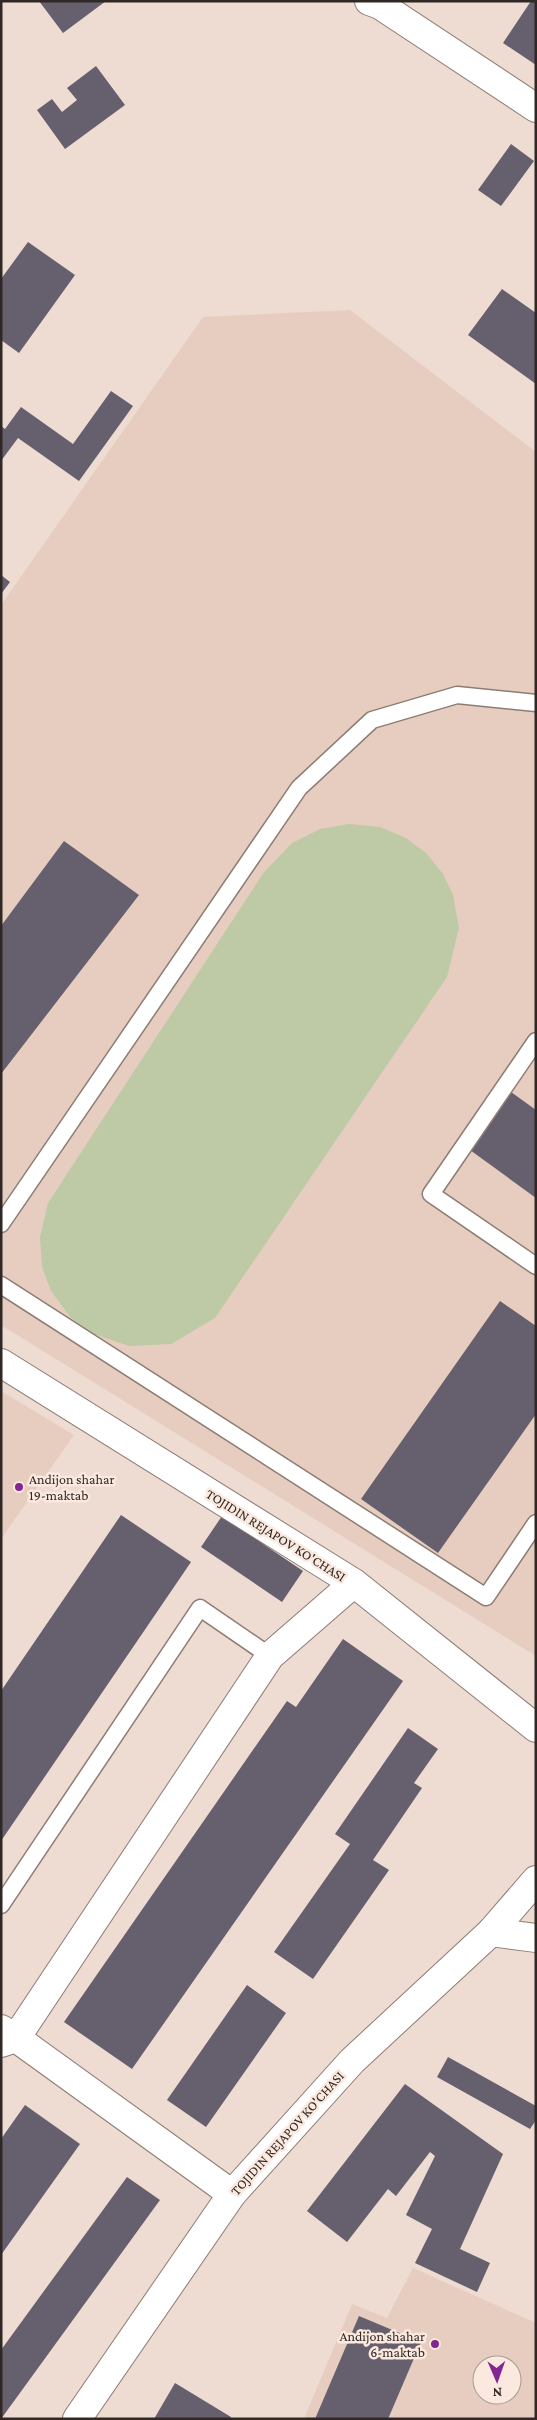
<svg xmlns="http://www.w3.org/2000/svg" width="537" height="2420" font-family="'Crimson Pro',serif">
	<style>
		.built { fill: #e6cdc0; fill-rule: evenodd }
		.green { fill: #becaa6 }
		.building { fill: #665f6e }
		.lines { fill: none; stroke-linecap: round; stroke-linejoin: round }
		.lane-casing { stroke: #8d7c73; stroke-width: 19 }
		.street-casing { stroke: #8d7c73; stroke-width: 30 }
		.secondary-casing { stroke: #8d7c73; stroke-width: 30 }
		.lane { stroke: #fff; stroke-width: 16 }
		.street { stroke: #fff; stroke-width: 28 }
		.secondary { stroke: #fff; stroke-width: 28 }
		.poi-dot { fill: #842692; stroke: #fbe9df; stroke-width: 2 }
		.labels { text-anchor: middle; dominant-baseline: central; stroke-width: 5; stroke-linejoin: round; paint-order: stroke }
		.poi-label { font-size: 14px; fill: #2f2825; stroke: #fbe9df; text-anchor: start }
		.street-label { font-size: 14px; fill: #2f2825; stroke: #fbe9df }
	</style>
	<rect width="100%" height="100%" fill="#eedbd2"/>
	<!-- built -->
	<path class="built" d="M350,310L536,452V1656L1,1325V605L203,317Z
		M1,1391L74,1435L1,1539Z
		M413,2268L536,2323V2419H304L352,2304L387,2318ZM482,2365H512V2395H482Z"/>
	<!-- green -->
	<path class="green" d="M349,824L380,827L406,838L426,853L443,874L453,895L459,928L447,977L215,1318L171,1344L129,1346L94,1334L71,1318L51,1291L42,1267L40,1237L48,1203L264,872L292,843L320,829Z"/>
	<!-- building -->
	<path class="building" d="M39,1H106L63,33Z
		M531,1H536V65L503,43Z
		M96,66L125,105L65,149L37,110L52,99L62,112L77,100L67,88Z
		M511,144L534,161L501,206L478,190Z
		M28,242L75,275L19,353L1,340V279Z
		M502,289L536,313V384L468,335Z
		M111,391L133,406L79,481L18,438L1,461V426L5,429L21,407L73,444Z
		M1,575L10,582L1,594Z
		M64,841L139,895L1,1074V926Z
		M511,1092L536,1110V1198L470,1150Z
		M500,1301L536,1326V1414L438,1553L361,1499Z
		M121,1515L191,1562L1,1841V1691Z
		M222,1516L303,1571L282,1602L201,1547Z
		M343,1639L403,1681L132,2069L64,2022L287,1701L296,1707Z
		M408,1728L438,1749L414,1783L422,1788L373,1860L389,1870L313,1979L274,1952L350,1844L335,1834Z
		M247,1985L286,2013L206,2127L167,2100Z
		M448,2057L536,2106V2120L530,2129L437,2077Z
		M405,2084L503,2154L460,2249L490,2263L477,2292L415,2263L432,2229L406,2215L435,2156L430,2152L396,2196L388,2189L347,2242L307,2211Z
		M25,2105L80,2144L1,2255V2139Z
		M127,2177L160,2200L1,2419V2350Z
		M359,2316L421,2342L388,2419H315Z
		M175,2383L231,2417L230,2419H154Z"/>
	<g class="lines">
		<defs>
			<path id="lane" d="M536,1041L431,1194L536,1266
				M1,1224L299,788L372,720L457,695L536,703
				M1,1285L486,1597L536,1523
				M1,1905L200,1608L270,1656"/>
			<path id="street" d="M369,1L380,5L536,108
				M1,1363L354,1583L536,1728
				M491,1932L536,1938
				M1,2029L16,2038L270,1656L354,1583
				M1,2043L16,2038L232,2194"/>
			<path id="secondary" d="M77,2419L232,2194L352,2061L491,1932L536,1880"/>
		</defs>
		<!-- lane casing -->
		<use href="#lane" class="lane-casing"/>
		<!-- street casing -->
		<use href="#street" class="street-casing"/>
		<!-- secondary casing -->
		<use href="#secondary" class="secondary-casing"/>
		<!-- lane -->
		<use href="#lane" class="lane"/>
		<!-- street -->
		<use href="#street" class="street"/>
		<!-- secondary -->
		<use href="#secondary" class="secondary"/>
	</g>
	<!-- markers -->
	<g class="poi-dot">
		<circle cx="19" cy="1487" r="5"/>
		<circle cx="435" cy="2344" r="5"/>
	</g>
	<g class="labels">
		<!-- poi labels -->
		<g class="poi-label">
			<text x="29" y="1479">Andijon shahar<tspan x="29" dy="16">19-maktab</tspan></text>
			<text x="425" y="2336" text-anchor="end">Andijon shahar<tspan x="425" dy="16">6-maktab</tspan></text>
		</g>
		<!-- street labels -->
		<g class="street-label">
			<text transform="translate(276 1535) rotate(32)">TOJIDIN REJAPOV KO'CHASI</text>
			<text transform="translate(287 2133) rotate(-48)">TOJIDIN REJAPOV KO'CHASI</text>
		</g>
	</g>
	<!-- border -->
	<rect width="537" height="2420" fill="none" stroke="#2f2825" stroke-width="5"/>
	<!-- north arrow -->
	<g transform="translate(497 2380) rotate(178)"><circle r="24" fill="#fbe9df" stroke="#a99c95"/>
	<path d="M0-4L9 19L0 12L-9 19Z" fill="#842692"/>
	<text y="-8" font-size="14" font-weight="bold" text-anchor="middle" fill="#2f2825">N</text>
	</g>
</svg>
